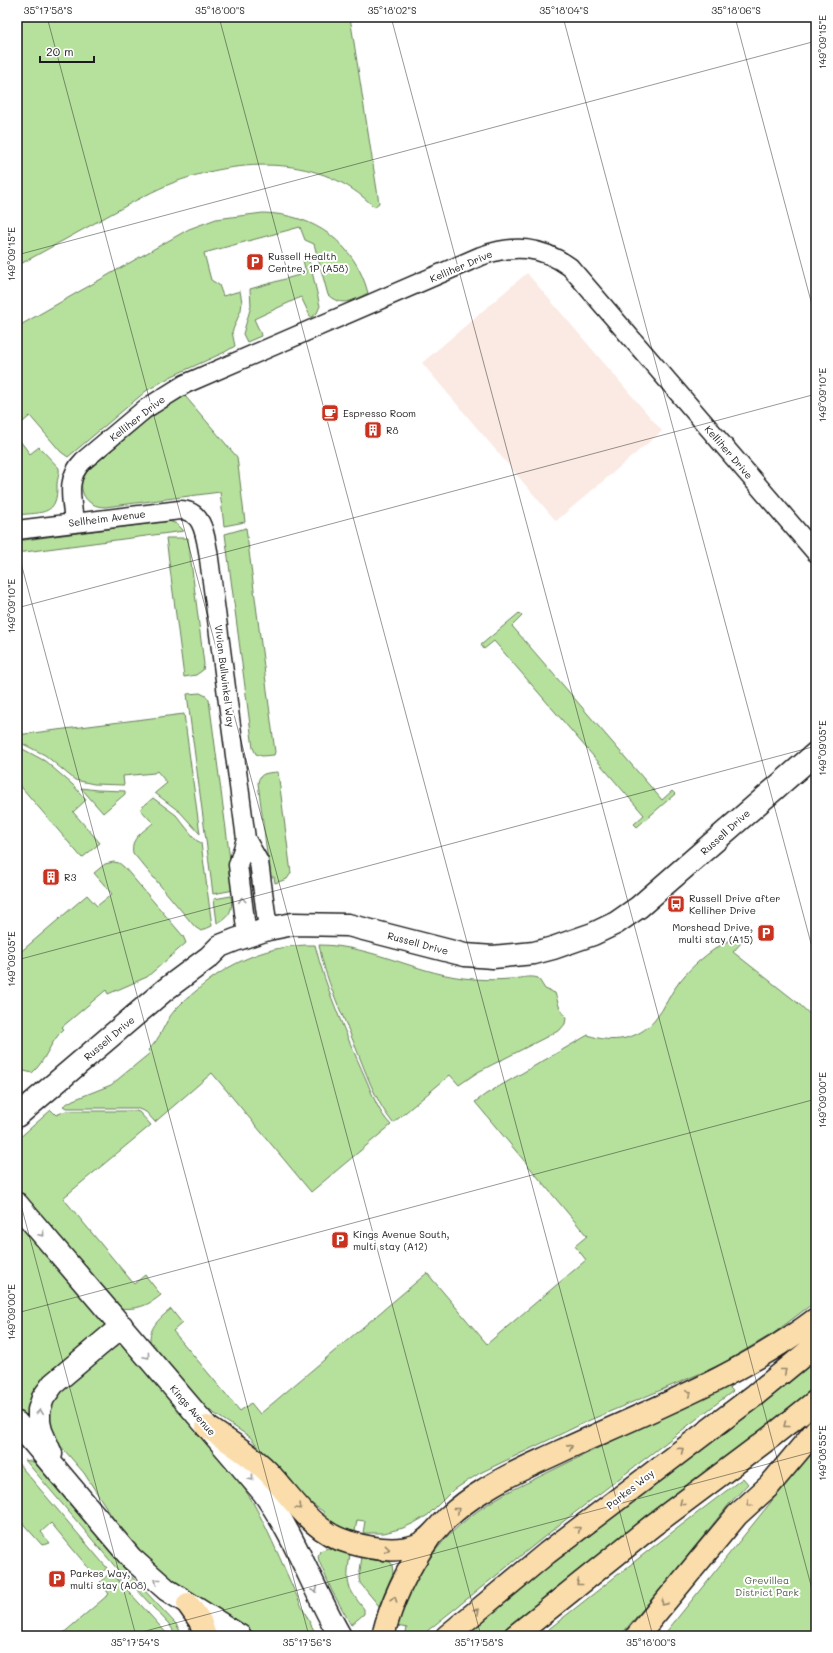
<svg xmlns="http://www.w3.org/2000/svg" width="833" height="1653" font-family="Mali,sans-serif">
	<style>
		.built { fill: #faeae3 }
		.green { fill: #b6e19d; stroke: #697e5c }
		.lines { fill: none; stroke-linecap: round; stroke-linejoin: round }
		.minor-casing { stroke: #1c1c1c; stroke-width: 21 }
		.tertiary-casing { stroke: #1c1c1c; stroke-width: 25 }
		.primary-casing { stroke: #1c1c1c; stroke-width: 25 }
		.minor { stroke: #fff; stroke-width: 18 }
		.tertiary { stroke: #fff; stroke-width: 22 }
		.primary { stroke: #faddab; stroke-width: 22 }
		.oneway { stroke: #999 }
		.oneway2 { stroke: #96866b }
		.ticks { fill: none; stroke: #1c1c1c; stroke-width: 1; stroke-opacity: 0.45 }
		.labels { text-anchor: middle; dominant-baseline: central; stroke-width: 4; stroke-linejoin: round; paint-order: stroke }
		.poi-label { font-size: 10px; fill: #1c1c1c; stroke: #fff; text-anchor: start }
		.street-label { font-size: 10px; fill: #1c1c1c; stroke: #fff }
		.park-label { font-size: 10px; fill: #526149; stroke: #fff }
		.neatline { fill: none; stroke: #1c1c1c; stroke-width: 1.5 }
		.ticks-label { font-size: 10px; text-anchor: middle; fill: #1c1c1c }
	</style>
	<rect width="100%" height="100%" fill="#fff"/>
	<filter id="ink" filterUnits="userSpaceOnUse"><feTurbulence type="fractalNoise" baseFrequency=".025" numOctaves="2"/><feDisplacementMap in="SourceGraphic" scale="8" xChannelSelector="R" yChannelSelector="G"/><feConvolveMatrix kernelMatrix="1 2 1 2 8 2 1 2 1" color-interpolation-filters="sRGB"/></filter>
	<g filter="url(#ink)">
		<!-- built -->
		<path class="built" d="M527,273L662,431L556,521L422,363Z"/>
		<!-- green -->
		<path class="green" d="M17,17H350L379,203L374,207C322,154 241,158 175,182C154,190 133,202 113,213C81,231 49,248 17,266Z
			M263,213C314,214 355,243 368,293C354,300 342,308 328,295L314,244L305,240L300,227L204,253L211,280L219,285L223,296L240,291L242,302L241,310L232,332L235,346L225,352L172,376L146,391L68,457L61,452L30,416L17,427V327L189,229L216,219Z
			M306,259L310,263L320,306L317,313L311,318L301,297L254,319L260,332L261,336L247,342L243,334L251,306L250,289L306,273L303,260Z
			M185,396L237,457L245,522L224,526L220,492L105,507C86,507 76,490 85,473L146,421L168,405Z
			M17,437L30,454L39,447L59,468C60,474 57,479 57,484C58,516 43,512 17,515Z
			M169,521L177,524L184,531L17,553V541Z
			M246,528L275,752L274,755L262,756L256,754L253,748L225,534Z
			M166,538H188L204,664L203,670L196,675L184,677Z
			M519,613L522,616L512,626L662,800L672,791L675,794L637,827L634,824L644,815L494,641L484,649L481,645Z
			M200,693L206,696L209,700L234,890L213,894L187,694Z
			M184,714L200,834L180,812L155,793L167,783L157,771L154,773L123,776L124,785L94,784L75,780L45,755L17,741V735Z
			M17,746L45,761L73,785L86,800L73,812L100,843L82,858L17,782Z
			M278,772L291,873L287,879L275,883L274,877H270L258,783C259,772 269,773 278,772Z
			M81,788L97,790L125,791V794L103,813Z
			M153,798L176,815L196,840L201,843L212,926L201,931L195,927L133,853C130,838 143,832 153,823L140,809Z
			M114,862L119,863L124,867L183,936L186,943L147,977L108,994L106,990L62,1027L64,1029C50,1041 46,1061 32,1073L17,1069V955L87,895L97,906L112,894L94,873L105,864Z
			M231,896C233,910 230,917 217,923L214,899Z
			M738,936L740,937L742,942L733,952L798,1003L816,1020V1301L774,1333L718,1366L590,1420L480,1473L452,1491L428,1515L414,1523L403,1528L384,1533H363L365,1521L357,1520L355,1532L340,1528L323,1518L324,1512L300,1496L250,1437L206,1408L150,1342C149,1327 160,1318 171,1309L182,1323L173,1331L240,1411L251,1403L260,1414L427,1273L487,1344L586,1260L575,1246L587,1236L475,1102L486,1094L588,1035C612,1044 638,1040 655,1020C665,1008 670,993 680,981C695,962 716,946 738,936Z
			M315,945C326,990 346,1034 365,1077C372,1093 378,1112 391,1125L311,1192L212,1073L155,1122L146,1112L136,1108H66L63,1106L73,1100L111,1085L150,1053L148,1050C161,1039 164,1022 175,1010C181,1003 189,997 196,991C229,962 270,944 315,945Z
			M319,945C373,945 420,976 474,979C486,980 498,980 510,979C520,979 529,975 538,978L545,989L555,993L559,1006L566,1018L565,1024L560,1030L478,1072L459,1085L450,1075L393,1123C375,1101 365,1070 354,1043C341,1011 325,979 319,945Z
			M51,1110L56,1115L66,1111H136L139,1112L151,1125L63,1198L134,1284L145,1275L161,1295C148,1306 136,1310 119,1308L17,1188V1140Z
			M17,1217L108,1325L26,1415L17,1409Z
			M117,1343L123,1344L232,1471C241,1484 250,1496 257,1510C279,1552 294,1595 317,1636H259L180,1587L148,1562L124,1535L84,1473L53,1437L49,1431L51,1398Z
			M816,1359V1390L806,1399L563,1585L500,1636H461L589,1534L770,1397Z
			M727,1385L733,1391L564,1521L421,1636H405L407,1628L397,1626C417,1563 449,1525 506,1493Z
			M816,1446V1636H663Z
			M25,1460L34,1462L129,1574L176,1624L183,1636H177L169,1624L118,1570Z
			M17,1462L107,1568L96,1577L51,1523L41,1532L50,1543L42,1545L17,1517Z
			M743,1478L748,1484L730,1503L668,1580L620,1636H540L653,1547Z
			M328,1548L350,1554C346,1584 346,1586 364,1609V1614L351,1625L332,1591L319,1561L318,1556L320,1551Z
			M362,1556L387,1560L392,1564L393,1573L379,1606L360,1583L359,1578Z
			M111,1572L169,1636H60L109,1594L100,1582Z"/>
		<g class="lines">
			<defs>
				<path id="minor" d="M74,522C72,499 65,479 83,461L145,409L185,384L481,256C514,244 541,246 570,267L816,553
					M17,530L180,510C202,510 205,534 208,551L246,839L259,862L268,929
					M246,839L238,865L247,936"/>
				<path id="tertiary" d="M17,1116L166,989L209,957L220,946L235,940L268,929L293,924L348,925L465,955L493,957L534,953L553,948L593,934L616,923L639,907L816,753
					M17,1204L263,1492C295,1536 313,1589 340,1636
					M17,1423L131,1558L167,1590L240,1636
					M51,1454L41,1431L39,1422V1410L43,1398L53,1384L122,1326"/>
				<path id="primary" d="M207,1427C228,1441 250,1454 268,1472C292,1497 312,1532 348,1542C368,1548 394,1553 415,1546C429,1541 437,1528 447,1518C458,1508 471,1498 484,1490C508,1474 536,1463 561,1451C648,1411 739,1377 816,1319
					M188,1604L200,1621L205,1636
					M383,1636C392,1599 407,1569 429,1538
					M447,1636L547,1553L755,1395L816,1345
					M515,1636L652,1526L772,1436L816,1401
					M637,1636L737,1515L769,1486L816,1430"/>
			</defs>
			<!-- minor casing -->
			<use href="#minor" class="minor-casing"/>
			<!-- tertiary casing -->
			<use href="#tertiary" class="tertiary-casing"/>
			<!-- primary casing -->
			<use href="#primary" class="primary-casing"/>
			<!-- minor -->
			<use href="#minor" class="minor"/>
			<!-- tertiary -->
			<use href="#tertiary" class="tertiary"/>
			<!-- primary -->
			<use href="#primary" class="primary"/>
		</g>
		<!-- one-way arrows -->
		<defs><path id="oneway-chevron" d="M-2-3.5L2.5 0L-2 3.5" fill="none" stroke-width="1.6" stroke-linecap="round" stroke-linejoin="round"/></defs>
		<g class="oneway">
			<use href="#oneway-chevron" transform="translate(242 900) rotate(-97)"/>
			<use href="#oneway-chevron" transform="translate(42 1234) rotate(49)"/>
			<use href="#oneway-chevron" transform="translate(147 1356) rotate(50)"/>
			<use href="#oneway-chevron" transform="translate(40 1412) rotate(-84)"/>
			<use href="#oneway-chevron" transform="translate(251 1478) rotate(50)"/>
			<use href="#oneway-chevron" transform="translate(157 1581) rotate(-141)"/>
			<use href="#oneway-chevron" transform="translate(315 1590) rotate(63)"/>
		</g>
		<g class="oneway2">
			<use href="#oneway-chevron" transform="translate(784 1371) rotate(-39)"/>
			<use href="#oneway-chevron" transform="translate(689 1393) rotate(-24)"/>
			<use href="#oneway-chevron" transform="translate(786 1425) rotate(142)"/>
			<use href="#oneway-chevron" transform="translate(570 1447) rotate(-25)"/>
			<use href="#oneway-chevron" transform="translate(681 1450) rotate(-37)"/>
			<use href="#oneway-chevron" transform="translate(682 1503) rotate(142)"/>
			<use href="#oneway-chevron" transform="translate(749 1504) rotate(139)"/>
			<use href="#oneway-chevron" transform="translate(299 1507) rotate(46)"/>
			<use href="#oneway-chevron" transform="translate(457 1510) rotate(-39)"/>
			<use href="#oneway-chevron" transform="translate(578 1529) rotate(-38)"/>
			<use href="#oneway-chevron" transform="translate(387 1549) rotate(6)"/>
			<use href="#oneway-chevron" transform="translate(579 1583) rotate(141)"/>
			<use href="#oneway-chevron" transform="translate(394 1599) rotate(-71)"/>
			<use href="#oneway-chevron" transform="translate(664 1603) rotate(129)"/>
			<use href="#oneway-chevron" transform="translate(477 1611) rotate(-40)"/>
		</g>
	</g>
	<!-- ticks -->
	<path class="ticks" d="M47,17L481,1636M219,17L653,1636M391,17L816,1604M563,17L816,962M735,17L816,320M17,255L816,41M17,548L309,1636M17,608L816,394M17,960L816,746M17,1190L136,1636M17,1313L816,1099M127,1636L816,1451"/>
	<!-- icons -->
	<defs>
		<symbol id="parking-square" viewBox="-11 -11 22 22"><rect x="-9" y="-9" width="18" height="18" rx="4" fill="#c8321e" stroke="#fff"/><path d="M-3.5-5.5H1a3.5 3.5 0 0 1 0 7H-1V5.5H-3.5ZM-1-3.4V-.6H.8a1.4 1.4 0 0 0 0-2.8Z" fill="#fff"/></symbol>
		<symbol id="cafe-square" viewBox="-11 -11 22 22"><rect x="-9" y="-9" width="18" height="18" rx="4" fill="#c8321e" stroke="#fff"/><path d="M-5.5-4.5H6V0H3Q3 3.5 0 3.5H-2.5Q-5.5 3.5-5.5 0ZM3-3.2v2h1.7v-2ZM-6 4.5H4V6H-6Z" fill="#fff"/></symbol>
		<symbol id="building-square" viewBox="-11 -11 22 22"><rect x="-9" y="-9" width="18" height="18" rx="4" fill="#c8321e" stroke="#fff"/><path d="M-4-6H4V6H1V3H-1V6H-4ZM-2.5-4.3h1.7v1.8h-1.7ZM.8-4.3h1.7v1.8H.8ZM-2.5-1h1.7V.8h-1.7ZM.8-1h1.7V.8H.8Z" fill="#fff"/></symbol>
		<symbol id="bus-square" viewBox="-11 -11 22 22"><rect x="-9" y="-9" width="18" height="18" rx="4" fill="#c8321e" stroke="#fff"/><path d="M-5-6H5V4H4V6H2V4H-2V6H-4V4H-5ZM-3.5-4V0h7V-4ZM-3.5 1.2v1.5H-2V1.2ZM2 1.2v1.5H3.5V1.2Z" fill="#fff"/></symbol>
	</defs>
	<g fill-rule="evenodd">
		<use href="#parking-square" x="245" y="252" width="20" height="20"/>
		<use href="#cafe-square" x="320" y="403" width="20" height="20"/>
		<use href="#building-square" x="363" y="420" width="20" height="20"/>
		<use href="#building-square" x="41" y="867" width="20" height="20"/>
		<use href="#bus-square" x="666" y="894" width="20" height="20"/>
		<use href="#parking-square" x="756" y="923" width="20" height="20"/>
		<use href="#parking-square" x="330" y="1230" width="20" height="20"/>
		<use href="#parking-square" x="47" y="1569" width="20" height="20"/>
	</g>
	<g class="labels">
		<!-- poi labels -->
		<g class="poi-label">
			<text x="268" y="256">Russell Health<tspan x="268" dy="12">Centre, 1P (A58)</tspan></text>
			<text x="343" y="413">Espresso Room</text>
			<text x="386" y="430">R8</text>
			<text x="64" y="877">R3</text>
			<text x="689" y="898">Russell Drive after<tspan x="689" dy="12">Kelliher Drive</tspan></text>
			<text x="753" y="927" text-anchor="end">Morshead Drive,<tspan x="753" dy="12">multi stay (A15)</tspan></text>
			<text x="353" y="1234">Kings Avenue South,<tspan x="353" dy="12">multi stay (A12)</tspan></text>
			<text x="70" y="1573">Parkes Way,<tspan x="70" dy="12">multi stay (A08)</tspan></text>
		</g>
		<!-- street labels -->
		<g class="street-label">
			<text transform="translate(461 266) rotate(-23)">Kelliher Drive</text>
			<text transform="translate(137 418) rotate(-38)">Kelliher Drive</text>
			<text transform="translate(729 452) rotate(49)">Kelliher Drive</text>
			<text transform="translate(107 518) rotate(-7)">Sellheim Avenue</text>
			<text transform="translate(225 676) rotate(83)">Vivian Bullwinkel Way</text>
			<text transform="translate(725 832) rotate(-42)">Russell Drive</text>
			<text transform="translate(418 943) rotate(15)">Russell Drive</text>
			<text transform="translate(109 1038) rotate(-40)">Russell Drive</text>
			<text transform="translate(193 1410) rotate(49)">Kings Avenue</text>
			<text transform="translate(630 1489) rotate(-38)">Parkes Way</text>
		</g>
		<!-- park labels -->
		<g class="park-label">
			<text x="767" y="1580">Grevillea<tspan x="767" dy="12">District Park</tspan></text>
		</g>
	</g>
	<!-- margin -->
	<rect width="833" height="1653" fill="none" stroke="#fff" stroke-width="44"/>
	<!-- scale -->
	<path d="M40 56v6h54v-6" fill="none" stroke="#1c1c1c" stroke-width="2"/>
	<text x="46" y="56" font-size="12" fill="#1c1c1c" stroke="#ffffff" stroke-width="3" paint-order="stroke">20 m</text>
	<rect x="22" y="22" width="789" height="1609" class="neatline"/>
	<g class="ticks-label">
		<text x="48" y="14">35°17'58"S</text>
		<text x="220" y="14">35°18'00"S</text>
		<text x="392" y="14">35°18'02"S</text>
		<text x="564" y="14">35°18'04"S</text>
		<text x="736" y="14">35°18'06"S</text>
		<text transform="translate(822 42) rotate(-90)" y="4">149°09'15"E</text>
		<text transform="translate(11 254) rotate(-90)" y="4">149°09'15"E</text>
		<text transform="translate(822 395) rotate(-90)" y="4">149°09'10"E</text>
		<text transform="translate(11 606) rotate(-90)" y="4">149°09'10"E</text>
		<text transform="translate(822 748) rotate(-90)" y="4">149°09'05"E</text>
		<text transform="translate(11 959) rotate(-90)" y="4">149°09'05"E</text>
		<text transform="translate(822 1100) rotate(-90)" y="4">149°09'00"E</text>
		<text transform="translate(11 1312) rotate(-90)" y="4">149°09'00"E</text>
		<text transform="translate(822 1453) rotate(-90)" y="4">149°08'55"E</text>
		<text x="135" y="1646">35°17'54"S</text>
		<text x="307" y="1646">35°17'56"S</text>
		<text x="479" y="1646">35°17'58"S</text>
		<text x="651" y="1646">35°18'00"S</text>
	</g>
</svg>
